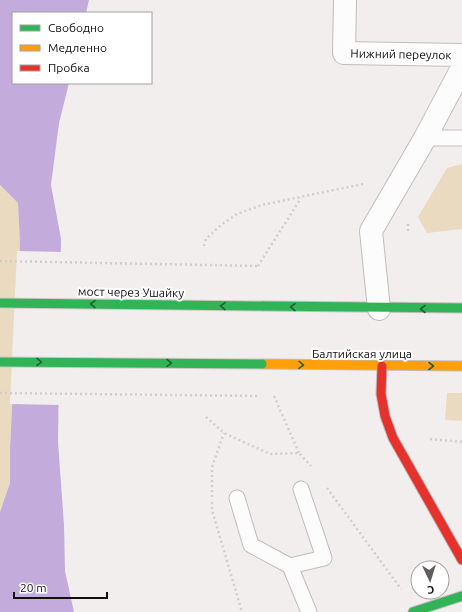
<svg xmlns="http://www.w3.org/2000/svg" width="462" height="612" font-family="Ubuntu,sans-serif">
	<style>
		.green { fill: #eadabf }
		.water { fill: #c3abdc }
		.pier { fill: #f3eeee }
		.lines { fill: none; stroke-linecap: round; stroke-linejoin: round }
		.lane-casing { stroke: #c1bcbd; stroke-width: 17 }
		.street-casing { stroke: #c1bcbd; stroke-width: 24 }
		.fast-casing { stroke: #c1bcbd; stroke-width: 11 }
		.slow-casing { stroke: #c1bcbd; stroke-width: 11 }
		.jam-casing { stroke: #c1bcbd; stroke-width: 11 }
		.path { stroke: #cfcdcd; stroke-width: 2.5; stroke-dasharray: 2 3; stroke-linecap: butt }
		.lane { stroke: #fdfcfc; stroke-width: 15 }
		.street { stroke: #fdfcfc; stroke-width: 22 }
		.fast { stroke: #30b455; stroke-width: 9 }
		.slow { stroke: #ff9f0a; stroke-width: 9 }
		.jam { stroke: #e5322d; stroke-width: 9 }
		.fast-bridge-casing { stroke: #ccc8c9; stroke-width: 11; stroke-linecap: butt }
		.path-bridge { stroke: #cfcdcd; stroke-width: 2.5; stroke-dasharray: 2 3; stroke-linecap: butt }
		.fast-bridge { stroke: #30b455; stroke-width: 9 }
		.oneway { stroke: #216132 }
		.labels { text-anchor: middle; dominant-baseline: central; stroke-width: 4; stroke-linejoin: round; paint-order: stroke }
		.street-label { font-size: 12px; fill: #120e0f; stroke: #fff }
	</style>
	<rect width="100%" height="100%" fill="#f3eeee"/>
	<!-- green -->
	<path class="green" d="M462,164V229L427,233L418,217L447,168Z
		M0,185L18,203L20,244L10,449V483L0,512Z
		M447,393H462V421L445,420Z"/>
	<!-- water -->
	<path class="water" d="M0,0H89L86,13H13V83H69L59,123L51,185L61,239L58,442L64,525L65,571L74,612H0V512L10,483V449L20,244L18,203L0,185Z"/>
	<!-- pier -->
	<path class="pier" d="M17,251L63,252L61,405L10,404Z"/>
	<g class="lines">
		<defs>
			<path id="lane" d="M425,138H462
				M237,498L251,545L290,566L324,558L301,489
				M290,566L309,612"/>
			<path id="street" d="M345,0L344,53L462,55
				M379,309L371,231L425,138L462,68"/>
			<path id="fast" d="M262,306L462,308
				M413,612L462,596"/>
			<path id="slow" d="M262,364L462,366"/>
			<path id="jam" d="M382,366L381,394L385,416L393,438L462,560"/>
		</defs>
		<!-- lane casing -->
		<use href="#lane" class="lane-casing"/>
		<!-- street casing -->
		<use href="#street" class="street-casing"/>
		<!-- fast casing -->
		<use href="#fast" class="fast-casing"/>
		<!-- slow casing -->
		<use href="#slow" class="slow-casing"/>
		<!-- jam casing -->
		<use href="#jam" class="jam-casing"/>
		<!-- path -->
		<path class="path" d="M408,224V233
			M204,246L206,239L221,225L237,214L262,205L363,184
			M258,266L301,198
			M274,396L299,453
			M206,417L224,433L270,454L299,453L311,466
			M430,439L462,442
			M327,488L401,589
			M212,497V467L224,433
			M212,502V510L242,612"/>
		<!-- lane -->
		<use href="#lane" class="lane"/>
		<!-- street -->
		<use href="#street" class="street"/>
		<!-- fast -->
		<use href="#fast" class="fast"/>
		<!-- slow -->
		<use href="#slow" class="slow"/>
		<!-- jam -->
		<use href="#jam" class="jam"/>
		<defs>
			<path id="fast-bridge" d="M0,303L262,306
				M0,362L262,364"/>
		</defs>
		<!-- fast-bridge casing -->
		<use href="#fast-bridge" class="fast-bridge-casing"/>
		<!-- path-bridge -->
		<path class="path-bridge" d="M0,261L258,266
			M0,393L260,396"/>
		<!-- fast-bridge -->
		<use href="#fast-bridge" class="fast-bridge"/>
	</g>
	<!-- one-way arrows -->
	<defs><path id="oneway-chevron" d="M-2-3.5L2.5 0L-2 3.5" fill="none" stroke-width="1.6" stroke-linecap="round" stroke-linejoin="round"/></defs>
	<g class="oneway">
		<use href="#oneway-chevron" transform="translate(93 304) rotate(-179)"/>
		<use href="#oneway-chevron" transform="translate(223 306) rotate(-179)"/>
		<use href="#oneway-chevron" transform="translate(293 307) rotate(-179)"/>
		<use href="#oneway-chevron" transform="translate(423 309) rotate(180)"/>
		<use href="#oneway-chevron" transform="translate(39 362) rotate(1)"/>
		<use href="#oneway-chevron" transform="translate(169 363) rotate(1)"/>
		<use href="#oneway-chevron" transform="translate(301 365) rotate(1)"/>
		<use href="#oneway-chevron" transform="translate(431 366)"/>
	</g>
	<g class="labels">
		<!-- street labels -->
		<g class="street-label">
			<text transform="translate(401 54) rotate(1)">Нижний переулок</text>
			<text transform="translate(131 292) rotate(1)">мост через Ушайку</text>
			<text x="362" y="353">Балтийская улица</text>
		</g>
	</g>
	<!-- legend -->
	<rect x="12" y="12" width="140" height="72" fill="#ffffff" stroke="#a09f9f"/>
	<rect x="20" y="25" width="20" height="6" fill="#30b455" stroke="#a09f9f"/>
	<text x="48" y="32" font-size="12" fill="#120e0f">Свободно</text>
	<rect x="20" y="45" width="20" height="6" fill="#ff9f0a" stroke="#a09f9f"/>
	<text x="48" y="52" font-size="12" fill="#120e0f">Медленно</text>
	<rect x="20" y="65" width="20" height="6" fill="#e5322d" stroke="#a09f9f"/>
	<text x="48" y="72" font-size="12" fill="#120e0f">Пробка</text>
	<!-- north arrow -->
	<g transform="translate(430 580) rotate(176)"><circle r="19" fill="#ffffff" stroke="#a09f9f"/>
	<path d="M0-3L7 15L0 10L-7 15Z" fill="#615c5d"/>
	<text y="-6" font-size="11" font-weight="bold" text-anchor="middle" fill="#120e0f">С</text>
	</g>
	<!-- scale -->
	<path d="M14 592v6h93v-6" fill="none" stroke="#120e0f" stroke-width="2"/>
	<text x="20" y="592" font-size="12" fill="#120e0f" stroke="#ffffff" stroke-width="3" paint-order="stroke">20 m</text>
</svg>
